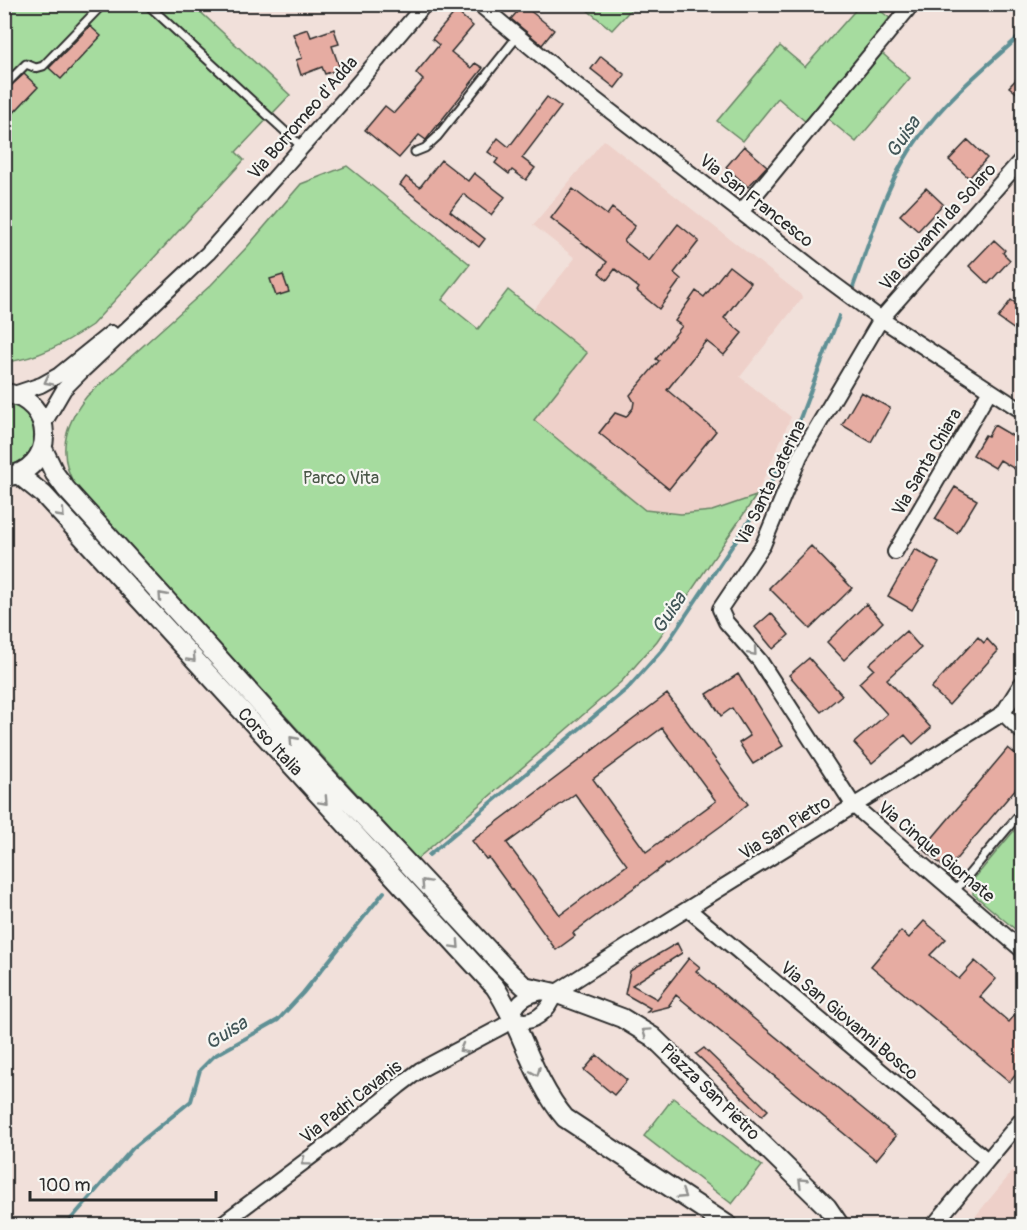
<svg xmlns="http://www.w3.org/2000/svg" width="1027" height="1230" font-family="Pangolin,sans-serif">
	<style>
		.built { fill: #eed0c9 }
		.green { fill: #a6dc9f; stroke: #688465; stroke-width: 1.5 }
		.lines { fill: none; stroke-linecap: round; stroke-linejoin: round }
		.stream { stroke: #5f9095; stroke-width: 4 }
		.building { fill: #e6aca2; stroke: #2b2b2b; stroke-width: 1.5; fill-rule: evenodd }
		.lane-casing { stroke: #2b2b2b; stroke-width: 11 }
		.street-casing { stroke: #2b2b2b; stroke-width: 18 }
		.secondary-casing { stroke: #2b2b2b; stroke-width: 22 }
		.lane { stroke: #f6f6f2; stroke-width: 7 }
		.street { stroke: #f6f6f2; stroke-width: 14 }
		.secondary { stroke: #f6f6f2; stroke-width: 18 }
		.oneway { stroke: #90908e }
		.labels { text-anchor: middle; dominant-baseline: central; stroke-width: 4.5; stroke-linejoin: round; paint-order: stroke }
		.street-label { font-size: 18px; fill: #2b2b2b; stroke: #f6f6f2 }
		.park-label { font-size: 18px; fill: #4a5748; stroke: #f6f6f2 }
		.water-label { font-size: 20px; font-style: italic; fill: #415557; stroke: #f6f6f2 }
	</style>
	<rect width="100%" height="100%" fill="#f1e0da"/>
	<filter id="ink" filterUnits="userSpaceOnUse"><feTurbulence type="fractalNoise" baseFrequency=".0167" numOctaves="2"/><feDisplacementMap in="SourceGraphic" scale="12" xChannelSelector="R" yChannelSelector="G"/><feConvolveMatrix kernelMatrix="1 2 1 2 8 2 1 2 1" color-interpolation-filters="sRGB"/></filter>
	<g filter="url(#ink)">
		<!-- built -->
		<path class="built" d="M604,140L800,294L802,298L740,377L791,417L756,496L712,511L681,514L645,510L534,420L587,354L534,309L575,258L533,225Z
			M1022,1160V1225H968Z"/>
		<!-- green -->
		<path class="green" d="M4,5H193L290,95L236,152L244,160L92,325C65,343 38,359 5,362Z
			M581,5H635L612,30Z
			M860,5H873L891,19L806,122L778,98L743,141L717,121L780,46L805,67Z
			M882,53L910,78L856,142L828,119Z
			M347,166L470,264L442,300L478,329L508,290L587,353L534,420L645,510L681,514L712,511L756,496L657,641L622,681L417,859L77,489C56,455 64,425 87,396L211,285L247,247L301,184Z
			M4,402C44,409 44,462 5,466Z
			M1022,821V935L973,894V880Z
			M673,1098L762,1166L732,1204L644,1136Z"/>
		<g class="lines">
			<!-- stream -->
			<path class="stream" d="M853,287C872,236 886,181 919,137C947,98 987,66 1022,34
				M429,855L628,688L664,648L763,500L799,421L839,316
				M65,1226L133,1148L191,1101L200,1070L214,1056L278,1020L303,993L384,892"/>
		</g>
		<!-- building -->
		<path class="building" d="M523,5L554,30L542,45L511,19Z
			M456,11L473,26L451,52L471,68L475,63L483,68L429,136L426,140L419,135L399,158L365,130L385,106L394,113L423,80L416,73L439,45L432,39Z
			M90,26L101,36L61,79L49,68Z
			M308,29L311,37L334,29L339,44L332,46L340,69L325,74L322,67L301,75L296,60L302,58L293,34Z
			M601,56L625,75L615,88L591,69Z
			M1023,72V98L1009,87Z
			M24,74L38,87L4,123V92Z
			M547,97L561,107L522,158L535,168L526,180L512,170L509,174L495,163L498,159L488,152L498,138L509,147Z
			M968,140L987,158L969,178L949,160Z
			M744,146L767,166L748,187L726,167Z
			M441,160L468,181L474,173L505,197L491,215L463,194L450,211L485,239L479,247L400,185L406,177L420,187Z
			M926,188L943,204L918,231L900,215Z
			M573,189L607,215L612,208L635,226L624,241L649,261L678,224L699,241L674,273L681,279L659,309L637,291L639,288L615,269L607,280L599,273L607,262L551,218Z
			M994,240L1005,250L1003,253L1010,260L988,284L969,266Z
			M729,266L751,283L724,318L742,333L724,355L706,341L667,390L716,431L669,489L599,433L615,413L626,417L633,408L634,402L630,395L659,361L656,359L682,326L675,321L696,291L704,297Z
			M283,275L289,292L276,296L270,279Z
			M1011,300L1023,308V320L1015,330L998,318Z
			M861,392L890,408L871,442L842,425Z
			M994,425L1023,442V474L1000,460L995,468L973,455L985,435L988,436Z
			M955,487L977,500L957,533L935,519Z
			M811,546L852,588L810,629L769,588Z
			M915,549L939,563L912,610L888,596Z
			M866,604L883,622L844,660L827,642Z
			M771,613L789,635L773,649L755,627Z
			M906,631L921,648L887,679L931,728L913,744L905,735L872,763L854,743L887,714L859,683L874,669L869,664Z
			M978,637L984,643L987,639L998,651L949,705L931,688Z
			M809,658L842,695L821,712L789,675Z
			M738,674L783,746L753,764L739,743L750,736L732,708L721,716L707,694Z
			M667,694L748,804L725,823L667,865L666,864L573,933L575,936L556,950L489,858L486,859L472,841ZM662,728L716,801L646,852L593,779ZM575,794L627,865L560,915L507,843Z
			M1008,748L1023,760V780L947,870L923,849Z
			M924,921L946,939L930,955L959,979L975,961L996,979L980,997L1009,1022L1023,1005V1065L1010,1082L871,966L901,931L909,938Z
			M677,943L682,953L632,985L657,999L689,958L700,967L696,971L896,1136L876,1160L676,995L669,1005L671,1006L647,1012L650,1008L625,994L630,971Z
			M704,1048L768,1110L762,1116L696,1054Z
			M597,1055L627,1080L614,1095L584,1070Z"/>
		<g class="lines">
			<defs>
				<path id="lane" d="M147,4L302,147
					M4,86L26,64L36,68L43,66L103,4
					M415,152L425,148L437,137L517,37
					M955,891L1022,811"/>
				<path id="street" d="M479,4L574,83L831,282L881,319L1022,411
					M1022,159L881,319L800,456L763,545L720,609L726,622L760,661L854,806L1022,950
					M741,212L912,4
					M14,394L41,385L59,375L111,333
					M43,425L64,389L81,372L208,253L348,95L425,4
					M895,552L990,390
					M1003,713L1022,732
					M688,909L987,1160
					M513,1018C532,1028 549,1011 555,993L636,941L1003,713L1022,683
					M513,1018C515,1001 528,995 543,992
					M219,1226L336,1138L399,1086L420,1070L503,1026L513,1018
					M933,1226L1022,1119"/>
				<path id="secondary" d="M4,393C57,399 58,471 4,477
					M43,449L55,474L66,489L319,769L507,970L524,986L555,993L622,1018L653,1037L827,1207L840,1226
					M18,474L44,495L495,987C523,1029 532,1079 565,1118L729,1226"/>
			</defs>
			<!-- lane casing -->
			<use href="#lane" class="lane-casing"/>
			<!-- street casing -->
			<use href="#street" class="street-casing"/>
			<!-- secondary casing -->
			<use href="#secondary" class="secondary-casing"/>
			<!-- lane -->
			<use href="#lane" class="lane"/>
			<!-- street -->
			<use href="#street" class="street"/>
			<!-- secondary -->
			<use href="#secondary" class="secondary"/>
		</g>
		<!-- one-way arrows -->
		<defs><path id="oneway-chevron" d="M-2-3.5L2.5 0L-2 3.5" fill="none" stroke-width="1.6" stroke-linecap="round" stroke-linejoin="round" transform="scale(1.5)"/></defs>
		<g class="oneway">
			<use href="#oneway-chevron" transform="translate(48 381) rotate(153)"/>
			<use href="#oneway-chevron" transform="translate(61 514) rotate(48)"/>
			<use href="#oneway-chevron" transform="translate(162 596) rotate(-132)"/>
			<use href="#oneway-chevron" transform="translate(753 652) rotate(49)"/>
			<use href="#oneway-chevron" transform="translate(192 658) rotate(47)"/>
			<use href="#oneway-chevron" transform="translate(293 740) rotate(-132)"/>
			<use href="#oneway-chevron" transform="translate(324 801) rotate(47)"/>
			<use href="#oneway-chevron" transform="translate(425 883) rotate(-133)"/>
			<use href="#oneway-chevron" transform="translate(456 945) rotate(47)"/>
			<use href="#oneway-chevron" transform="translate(646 1032) rotate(-145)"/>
			<use href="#oneway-chevron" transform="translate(463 1049) rotate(151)"/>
			<use href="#oneway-chevron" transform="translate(536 1072) rotate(67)"/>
			<use href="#oneway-chevron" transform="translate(305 1162) rotate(143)"/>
			<use href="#oneway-chevron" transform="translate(802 1182) rotate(-136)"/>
			<use href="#oneway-chevron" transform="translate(682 1195) rotate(33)"/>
		</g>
	</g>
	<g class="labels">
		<!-- street labels -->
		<g class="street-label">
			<text transform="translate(303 118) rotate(-49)">Via Borromeo d'Adda</text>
			<text transform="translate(756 201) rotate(38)">Via San Francesco</text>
			<text transform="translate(938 227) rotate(-48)">Via Giovanni da Solaro</text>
			<text transform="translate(927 462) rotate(-60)">Via Santa Chiara</text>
			<text transform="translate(771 483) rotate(-64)">Via Santa Caterina</text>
			<text transform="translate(270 742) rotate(47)">Corso Italia</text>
			<text transform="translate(785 828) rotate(-32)">Via San Pietro</text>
			<text transform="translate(936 852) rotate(40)">Via Cinque Giornate</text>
			<text transform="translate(849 1021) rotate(40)">Via San Giovanni Bosco</text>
			<text transform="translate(710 1092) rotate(44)">Piazza San Pietro</text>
			<text transform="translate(351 1102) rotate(-38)">Via Padri Cavanis</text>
		</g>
		<!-- park labels -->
		<g class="park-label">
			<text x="341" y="478">Parco Vita</text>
		</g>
		<!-- water labels -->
		<g class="water-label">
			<text transform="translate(903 137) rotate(-56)">Guisa</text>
			<text transform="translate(669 613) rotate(-56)">Guisa</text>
			<text transform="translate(226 1033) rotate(-32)">Guisa</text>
		</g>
	</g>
	<!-- margin -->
	<rect width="1027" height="1230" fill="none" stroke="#f6f6f2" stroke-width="24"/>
	<rect x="12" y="12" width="1003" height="1206" fill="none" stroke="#2b2b2b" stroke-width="2" filter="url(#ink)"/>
	<!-- scale -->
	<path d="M30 1191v9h186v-9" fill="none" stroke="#2b2b2b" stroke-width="3"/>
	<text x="39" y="1191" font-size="18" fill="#2b2b2b" stroke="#f6f6f2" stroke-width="4.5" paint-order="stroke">100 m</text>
</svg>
